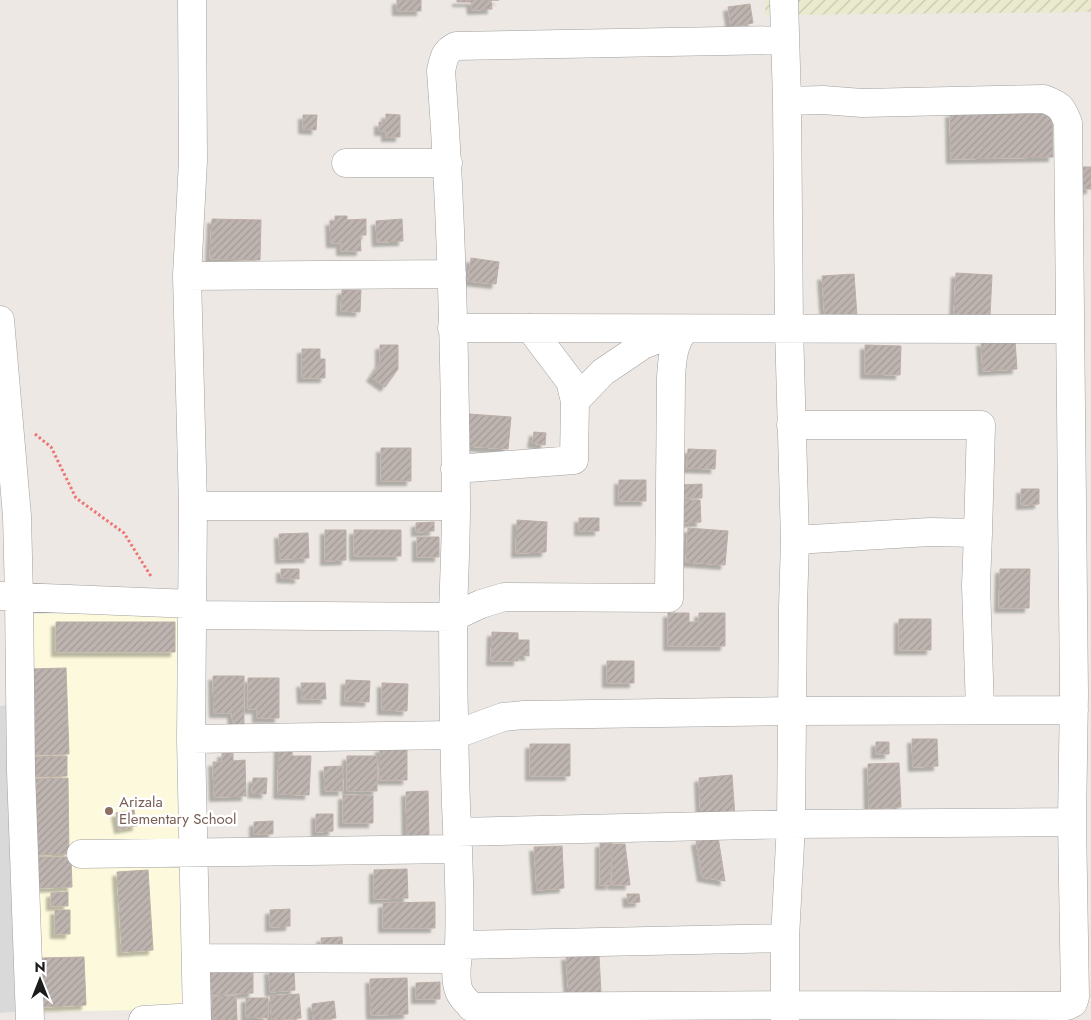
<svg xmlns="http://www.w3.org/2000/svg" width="1091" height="1020" font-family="Jost,sans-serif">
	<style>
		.residential { fill: #dad9d9 }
		.education { fill: #fcf9dc }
		.farmland { fill: url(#farmland-furrows) }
		.building { fill: url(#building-hatch); stroke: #bdaea6; filter: url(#shadow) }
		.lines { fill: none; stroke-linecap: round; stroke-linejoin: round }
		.minor-casing { stroke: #a0a0a0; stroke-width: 29 }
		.path { stroke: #ed7473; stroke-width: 3; stroke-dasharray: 2.5 2.5; stroke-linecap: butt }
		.minor { stroke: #fff; stroke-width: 28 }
		.education-dot { fill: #8d6e63; stroke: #fff; stroke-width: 2 }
		.labels { text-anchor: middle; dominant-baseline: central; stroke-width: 5; stroke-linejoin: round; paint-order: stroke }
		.education-label { font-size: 15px; fill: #785e54; stroke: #fff; text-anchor: start }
	</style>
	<defs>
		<pattern id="farmland-furrows" width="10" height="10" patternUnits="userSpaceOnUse" patternTransform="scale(1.25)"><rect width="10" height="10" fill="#eaeacf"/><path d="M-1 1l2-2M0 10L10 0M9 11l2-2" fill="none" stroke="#c8c8b1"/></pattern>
		<pattern id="building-hatch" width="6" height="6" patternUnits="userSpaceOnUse" patternTransform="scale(1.25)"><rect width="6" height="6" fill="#bdb4b0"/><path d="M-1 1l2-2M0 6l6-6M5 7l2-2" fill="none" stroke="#a29a97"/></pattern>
		<filter id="shadow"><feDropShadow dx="-4.5" dy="4.5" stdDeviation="1" flood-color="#0004"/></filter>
	</defs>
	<rect width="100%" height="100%" fill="#ede8e3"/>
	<!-- residential -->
	<path class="residential" d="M9,705L26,1011L0,1013V706Z"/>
	<!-- education -->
	<path class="education" d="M183,613L190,1009L39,1012L25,614Z"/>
	<!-- farmland -->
	<path class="farmland" d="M766,0H1091V12L765,15Z"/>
	<!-- building -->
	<path class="building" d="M397,0H421V11H397Z
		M457,0H499H491L492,9L472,10L471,2H457Z
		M750,4L753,23L731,27L728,7Z
		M1052,111L1053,157L951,159L950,113Z
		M386,114L400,115V137H386V131H379V122L386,123Z
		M303,115H317L316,130L303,129Z
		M1080,167H1091V189H1080Z
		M335,216H347V220L366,219V235H360L361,251H341V243H331L330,221H335Z
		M212,219L261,220L260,260L210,259Z
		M402,219L403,241L377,242L376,221Z
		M471,258L499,262L496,284L468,281Z
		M956,273L992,275L990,316L954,315Z
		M854,274L857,316L825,318L822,276Z
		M342,290H361L360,312L341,311Z
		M1015,340L1017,369L983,371L981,342Z
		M380,345H398V369L385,387L371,377L380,363Z
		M865,345L901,346L900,375L865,374Z
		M302,349H320V359H325V378H302Z
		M469,414L511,417L508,449L467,446Z
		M534,432L546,433L545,445L532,443Z
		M381,448H411V481H381Z
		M688,449L716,450L715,469L687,468Z
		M619,480H646V501H619Z
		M702,484V498H679V485Z
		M1021,489H1039V504L1021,505Z
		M700,500L701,522L678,523V501Z
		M579,518H599V531H579Z
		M517,520L547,522L546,552L516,553Z
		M434,522V531L416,532V523Z
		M688,528L728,531L725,565L686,562Z
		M325,530H346V560L325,561Z
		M354,530H401V556H354Z
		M308,533L309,558L280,559L279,534Z
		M417,537H439V557H417Z
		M281,569H299V579L281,578Z
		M1000,569H1030L1029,608H999Z
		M668,613H689V622H699V613H725V646H668Z
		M899,619H931V650H899Z
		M56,622H175V652H56Z
		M492,632L518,633V640H529V656L518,655V661H491Z
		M607,661H634V683H607Z
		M66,668L69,754L32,755L29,669Z
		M213,676H244V725H233L232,713H214Z
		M248,678H279V718H257V709H248Z
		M346,680L370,681L369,702L345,701Z
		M301,683H325L326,699H302Z
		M382,683L408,684L407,711L382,710Z
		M912,739H937L938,766L913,767Z
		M876,742H889V754H876Z
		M279,744H293L292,756H311L309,795L278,794Z
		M530,744H570V776H530Z
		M380,748H407V780H379Z
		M222,753H233V761L245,760L246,796L214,797L213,762H222Z
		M67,756V776L34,777V757Z
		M347,756H377V791H347Z
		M899,763L901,807L869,809L868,764Z
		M342,766L343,791H325L324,767Z
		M732,775L735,817L701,819L699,778Z
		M68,778L69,854L36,855L35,779Z
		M253,778H267L266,794L252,793Z
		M428,791L429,837H407L406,792Z
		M343,795L373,796V823H343Z
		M134,810L137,826L119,829L116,813Z
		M316,814H333V831L316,832Z
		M273,821V834H254V822Z
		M718,837L725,881L702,877L696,841Z
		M600,843H612L610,885H600Z
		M612,844H625L630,885H612Z
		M562,846L564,888L537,890L534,847Z
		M37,857H71L72,887L37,888Z
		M407,869L408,898L374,899V870Z
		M148,870L153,950L122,952L117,872Z
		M68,892V906H51V893Z
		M627,894H639L640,902L628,903Z
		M435,902V928H383V903Z
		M290,909V926L270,927V910Z
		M55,910H70V934H55Z
		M342,937L343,952H322L321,938Z
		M599,955L601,993L569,995L566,956Z
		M84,957L86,1005L43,1007L41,958Z
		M294,969L295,990L270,992L269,970Z
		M253,971V993L208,995L207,973Z
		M407,978L408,1014L371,1015L370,979Z
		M440,982V999H416V983Z
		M299,994L301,1018L272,1020L270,996Z
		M236,996L237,1020H213L212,997Z
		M246,998H268V1018L246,1017Z
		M334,1001L336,1018L313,1020L312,1004Z"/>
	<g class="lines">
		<defs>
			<path id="minor" d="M192,0L193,160L187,276L193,506L191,739L197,1020
				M784,0L787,101L789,328L795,540L793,607L791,824L785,938V1020
				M346,163H448
				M187,276L452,274
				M0,320L17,516L19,597L192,604
				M452,328L1070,329
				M575,401L603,372L643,345L671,334
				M791,425H981L978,533
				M455,469L574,460L575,401L570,381L530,328
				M193,506H456
				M795,540L930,532L978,533L976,585L980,710
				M1,596L19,597L21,771L30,1020
				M192,615L453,617L481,604L504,597L669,598L671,378C672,360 673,345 684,330
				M191,739L454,735L503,717L524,715L791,711L1074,710
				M457,832L791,824L1072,822L1074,694L1068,123C1062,107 1060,105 1044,99L862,103L823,100L787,101
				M81,854L457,849
				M459,945L785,938
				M196,958L457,959
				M471,1007L786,1005L1067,1006L1073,1003L1075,997L1072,822
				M143,1020L196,1017
				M486,1020C478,1008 462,1003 458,988C454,974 458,959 459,945C461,898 458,851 456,805C454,742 453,679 453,616C454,579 456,542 456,505C455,360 452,215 441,71C444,58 444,52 456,46L784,40"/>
		</defs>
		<!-- minor casing -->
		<use href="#minor" class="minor-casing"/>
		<!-- path -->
		<path class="path" d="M35,434L51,447L76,498L124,533L152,578"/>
		<!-- minor -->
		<use href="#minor" class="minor"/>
	</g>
	<!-- markers -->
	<circle class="education-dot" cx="109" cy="811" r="5"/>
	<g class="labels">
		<!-- education labels -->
		<g class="education-label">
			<text x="119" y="802">Arizala<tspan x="119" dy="17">Elementary School</tspan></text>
		</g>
	</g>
	<!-- north arrow -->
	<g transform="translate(40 980)" stroke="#ffffff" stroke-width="4" paint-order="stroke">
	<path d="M0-4L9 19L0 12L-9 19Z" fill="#1c1c1c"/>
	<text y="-8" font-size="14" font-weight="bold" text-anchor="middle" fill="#1c1c1c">N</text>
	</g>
</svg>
